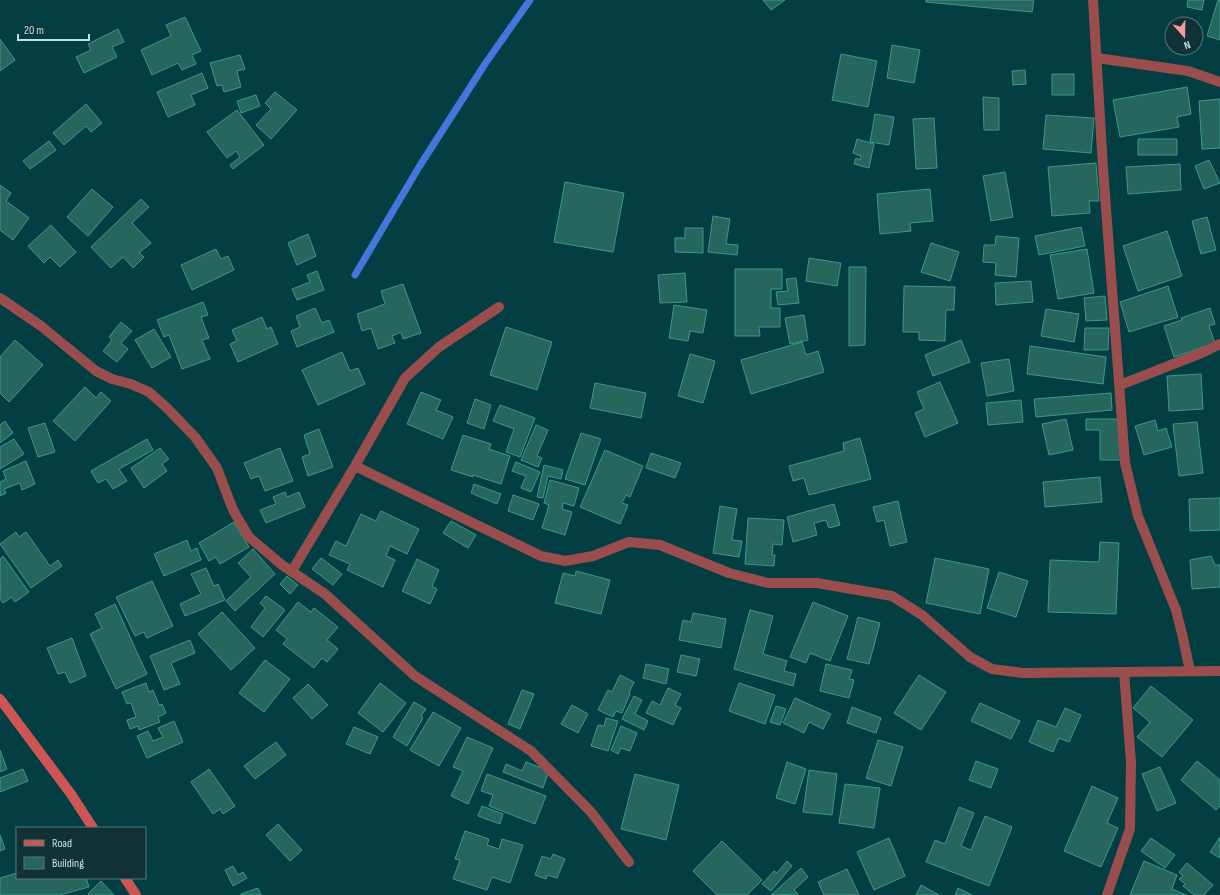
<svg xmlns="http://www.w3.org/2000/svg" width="1220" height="895" font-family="'Sofia Sans Condensed',sans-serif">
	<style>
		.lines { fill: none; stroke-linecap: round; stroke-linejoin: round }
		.stream { stroke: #4377de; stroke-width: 7 }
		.building { fill: #26665d; stroke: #399a8d }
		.street { stroke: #994d4c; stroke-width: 10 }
		.secondary { stroke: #ce5556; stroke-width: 10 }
	</style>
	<rect width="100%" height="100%" fill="#023e42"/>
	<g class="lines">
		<!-- stream -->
		<path class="stream" d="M355,275L419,167L485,64L530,0"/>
	</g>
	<!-- building -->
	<path class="building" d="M763,0H785L771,10Z
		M926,0H1034L1032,12L926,2Z
		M1188,0H1204L1202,10L1187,7Z
		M1218,0H1220V40L1207,36Z
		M185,17L201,51L192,55L196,64L182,70L178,63L152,75L141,50L171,36L166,25Z
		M118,29L124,42L112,47L117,57L84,73L76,57L91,50L88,44Z
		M0,39L15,60L0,71Z
		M892,45L920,50L914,83L887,78Z
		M841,54L877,61L868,107L832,100Z
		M240,55L245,69L237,71L241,87L224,92L222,85L217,86L210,63Z
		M1025,70L1026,84L1013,85L1012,71Z
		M202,73L208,88L191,95L195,105L168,117L157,92Z
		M1052,74H1074V95H1052Z
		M1187,87L1191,114L1177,117L1179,127L1120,137L1113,100Z
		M275,92L297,110L271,139L256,125L271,109L265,103Z
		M256,95L260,106L241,113L237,101Z
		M983,97L999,98V130H984Z
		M1220,99V148L1202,149L1199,101Z
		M86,104L102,123L91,132L86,126L64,145L53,133Z
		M237,110L264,145L233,169L230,165L240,157L236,151L227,158L207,132Z
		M875,114L894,117L889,145L870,142Z
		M1046,115L1094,118L1091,153L1043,149Z
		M934,118L937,168L916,169L913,119Z
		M857,139L874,144L869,168L854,164L856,158L860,160L861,156L853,153Z
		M1138,139H1177V155H1138Z
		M49,141L56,150L30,169L23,161Z
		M1209,160L1220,183L1204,189L1195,166Z
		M1096,163L1099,201H1089L1090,213L1052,216L1048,167Z
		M1180,164L1181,190L1128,194L1126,167Z
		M1005,172L1013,217L991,221L983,176Z
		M565,182L624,193L613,252L554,242Z
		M0,185L11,193L6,201L29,218L13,240L0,230Z
		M92,189L113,207L88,236L67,217Z
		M930,189L933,221L910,223L911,231L880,234L877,194Z
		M141,199L149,207L132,223L151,243L139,253L144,257L133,268L123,257L111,268L91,247Z
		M713,216L730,219L726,244L738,245L737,255L708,252Z
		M1207,217L1216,250L1201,254L1192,221Z
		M51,225L76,252L60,267L50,257L44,263L28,246Z
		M1081,227L1085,246L1039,255L1035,236Z
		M685,228H703V253L675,252V238H685Z
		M1167,231L1182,276L1138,291L1123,246Z
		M308,234L316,256L297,265L288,243Z
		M996,236L1019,238L1016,277L995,275L996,263L983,262L984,245H995Z
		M931,243L959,252L950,281L921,272Z
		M216,249L221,259L228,256L234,270L192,290L181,265Z
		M1087,249L1094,293L1058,299L1050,255Z
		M809,258L841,263L837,286L806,281Z
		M849,267H866L865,345L849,346Z
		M735,269H782V289H771V308H780V327H759L760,336H735Z
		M317,271L324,290L297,300L292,289L310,282L307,275Z
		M685,273L687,302L660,303L658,275Z
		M796,278L799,303L778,305L776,292L788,291L786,279Z
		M1031,281L1033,302L996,305L995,283Z
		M403,284L421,333L403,339L401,332L392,336L395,343L378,349L371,328L362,331L357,314L385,304L381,291Z
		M904,286L955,287L954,310H946L945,341L919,340V332H903Z
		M1168,286L1178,317L1129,332L1120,302Z
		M1105,296L1107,320L1086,321L1084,298Z
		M203,302L208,315L201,317L209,338L202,340L210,359L182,369L169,335L164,337L157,320Z
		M674,305L707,310L703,333L690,331L688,341L669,338Z
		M315,308L322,323L329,320L334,332L297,347L291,331L300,327L296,316Z
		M1210,308L1215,324L1209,326L1215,343L1174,357L1164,326L1182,320L1181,318Z
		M1046,309L1079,314L1074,342L1041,336Z
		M804,315L808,340L790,344L785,318Z
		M262,317L267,329L271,327L278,344L238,362L230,344L237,341L232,330Z
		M121,322L132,331L121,343L128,349L117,362L103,351L112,340L109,337Z
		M506,327L552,342L537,390L490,375Z
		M1085,328H1109L1108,350H1084Z
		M154,329L171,357L152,368L135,340Z
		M15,340L43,365L9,402L0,393V357Z
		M961,340L970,362L933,376L925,355Z
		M802,342L806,355L818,351L824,372L751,394L741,360Z
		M1030,346L1106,357L1103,384L1027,374Z
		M342,352L350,371L358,368L365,384L318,405L302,370Z
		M690,354L715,361L703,403L678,396Z
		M1009,359L1014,391L987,396L981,363Z
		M1201,374L1203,409L1169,411L1167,376Z
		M940,382L958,423L925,437L915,413L924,409L917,392Z
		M595,383L646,393L641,418L590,408Z
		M85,387L96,398L101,392L111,401L75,441L53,421Z
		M421,392L441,400L436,410L453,417L443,439L407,424Z
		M1111,393L1112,410L1036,417L1034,399Z
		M475,399L491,405L484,429L467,423Z
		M1021,400L1023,422L988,425L986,403Z
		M500,405L535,418L520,457L506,452L514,429L493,421Z
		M1066,419L1073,450L1049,455L1042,424Z
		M1086,419H1122L1121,460H1100V430H1086Z
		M1155,420L1158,431L1166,428L1172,447L1144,455L1135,426Z
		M5,421L13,433L0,443V425Z
		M1197,422L1203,473L1179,476L1173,424Z
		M45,423L55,452L38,457L28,428Z
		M536,425L548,430L537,456L542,458L538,467L521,460Z
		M319,429L333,467L308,476L302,457L310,454L304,435Z
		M581,433L601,439L585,485L565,479Z
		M463,435L491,444L489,449L510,456L501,484L473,475V477L451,470Z
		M860,438L871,479L809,495L804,478L793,481L789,466L844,451L843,443Z
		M14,439L24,454L0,469V447Z
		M147,439L153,450L119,469L127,481L113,489L106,479L98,483L91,471Z
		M160,448L169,459L162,464L167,471L144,488L131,468Z
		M280,448L293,481L265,491L259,476L251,479L244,463Z
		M605,450L643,466L630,497L626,495L622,503L628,505L620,524L580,507Z
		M651,453L681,463L675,478L646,468Z
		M26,461L35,484L22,490L20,483L4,489L6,493L0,496V482L6,479L3,471Z
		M516,462L540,472L531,492L521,488L526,476L512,471Z
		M544,465L563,470L561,479L548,476L543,498L537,497Z
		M1100,477L1102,502L1045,507L1043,482Z
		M550,480L579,488L574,506L563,503L562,509L572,512L565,535L542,528L549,505L544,503Z
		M474,484L501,494L497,504L471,493Z
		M285,492L287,497L299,492L305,507L266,523L260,510L276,504L273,497Z
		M513,495L539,504L533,520L508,511Z
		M1220,498V530L1190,531L1189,499Z
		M898,501L907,542L890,546L884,520L877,522L873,507Z
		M834,504L840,525L829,528L826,520L814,523L817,535L793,542L787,517Z
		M720,506L737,509L732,540L742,541L739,557L713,553Z
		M381,511L419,529L407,554L390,546L386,556L395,560L383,587L347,570L350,564L329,555L336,541L346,546L361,514L376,521Z
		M748,518L784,520L782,545L773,544L772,555H775L774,566L745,564Z
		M451,521L476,535L468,548L443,533Z
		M234,522L249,547L220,564L216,557L209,561L199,543Z
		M16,532L19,537L26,532L50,566L58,560L62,566L31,588L0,544Z
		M187,540L191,551L197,548L201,560L164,576L154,554Z
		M1100,542L1119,543L1116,614L1048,612L1050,560L1099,562Z
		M253,549L275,574L235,611L226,601L251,577L238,563Z
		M3,556L29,592L15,602L12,597L3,603L0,599V591L1,590L0,588V559Z
		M1211,556L1215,565H1220V587L1192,589L1190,560Z
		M321,558L342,574L333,585L312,569Z
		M935,558L989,569L980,614L926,603Z
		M417,559L439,570L432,586L437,589L430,604L402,591Z
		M206,568L214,586L218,584L225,600L185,616L180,604L201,594L191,574Z
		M576,571L610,580L601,614L555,603L563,573L575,576Z
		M999,572L1028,581L1016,617L987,608Z
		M287,576L298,585L290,594L280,584Z
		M152,581L173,626L147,638L144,632L135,636L116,597Z
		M266,596L285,610L263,637L251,627L265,608L260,603Z
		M298,602L311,612L314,608L338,627L327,640L338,649L327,662L322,658L314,668L283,644L287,639L276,630Z
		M813,602L848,616L830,661L810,653L806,663L790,657Z
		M115,604L147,674L116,689L90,634L102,628L95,614Z
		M750,610L773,616L763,654L787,661L784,671L796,674L793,686L734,669Z
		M222,612L255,648L231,670L198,634Z
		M693,613L726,619L721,648L679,640L683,620L691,622Z
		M858,617L880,623L869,664L847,659Z
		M72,638L86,676L70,683L65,672L58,674L47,648Z
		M190,640L195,653L171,663L180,684L164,690L150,656Z
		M681,655L700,659L696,676L677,672Z
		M265,660L290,679L264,712L239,693Z
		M646,664L669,669L666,684L643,678Z
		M826,664L852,670L849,679L854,680L849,698L820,691Z
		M620,675L634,682L629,693L630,694L622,713L616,711L613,717L598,710L608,690L612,692Z
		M919,675L946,692L921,730L894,713Z
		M146,683L149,692L153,690L159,705L162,704L166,713L158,717L160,722L139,730L138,726L130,729L127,720L136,717L131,703L127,704L122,692Z
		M380,683L406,703L383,732L358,713Z
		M739,683L775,695L765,724L729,711Z
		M308,684L328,705L312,719L293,698Z
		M1151,686L1193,720L1162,757L1137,737L1150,722L1133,708Z
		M668,688L681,694L675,705L681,708L673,725L646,713L652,701L660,705Z
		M522,690L534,694L520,729L508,724Z
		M634,696L642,700L635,714L648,721L644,730L622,719Z
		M795,698L831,714L823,729L809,722L804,733L783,723Z
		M414,702L426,709L421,716L423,718L407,746L393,737Z
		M980,703L1020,721L1011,739L971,721Z
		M572,705L588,714L578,733L561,724Z
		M776,706L786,709L780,725L770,722Z
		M852,707L881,718L876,733L847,723Z
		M1065,708L1081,715L1069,742L1059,738L1053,752L1029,742L1038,720L1056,727Z
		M433,712L461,728L439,766L410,750Z
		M606,718L618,721L608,751L591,746L598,725L604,726Z
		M174,721L183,742L147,758L137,736L148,731L153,741L163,737L158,728Z
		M621,726L637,733L630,751L621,748L618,754L611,750Z
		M354,727L378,737L370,754L346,744Z
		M467,737L493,748L468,804L451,796L463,771L453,767Z
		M878,740L903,747L891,786L866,778Z
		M276,742L286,755L255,779L244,766Z
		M0,750L7,769L0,772Z
		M976,761L998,769L991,788L969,780Z
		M1197,761L1220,780V806L1216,810L1181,780Z
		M526,762L549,771L543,788L503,772L506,764L522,771Z
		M787,762L806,769L795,804L776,798Z
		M1160,767L1176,803L1157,811L1142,774Z
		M23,769L28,781L0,792V778Z
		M209,769L235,806L223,814L220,809L213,814L191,782Z
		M809,770L837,774L832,815L803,812Z
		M487,774L546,796L535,824L489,806L493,795L481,791Z
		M635,774L679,785L666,840L621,829Z
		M845,784L880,788L874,828L839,823Z
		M1092,786L1118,798L1107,823L1118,828L1101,867L1064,851Z
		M482,806L503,814L500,824L478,816Z
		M959,807L974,813L961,846L971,850L985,816L1012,827L989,886L926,862L935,840L945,844Z
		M278,824L302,850L290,861L266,835Z
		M465,831L489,839L487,845L499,849L502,839L523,845L510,883L492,877L487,890L453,879L460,860L455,859Z
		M0,835L5,849L0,851Z
		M1220,837V858L1210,852Z
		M889,838L905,876L874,890L857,852Z
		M1151,838L1175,855L1165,868L1141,851Z
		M722,841L762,880L747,895H717L693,871Z
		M553,854L565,859L557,878L547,875L546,879L535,875L542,856L551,859Z
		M787,861L792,866L771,891L762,884L774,871L777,873Z
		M1144,861L1177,875L1172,889L1186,895H1130Z
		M1187,863L1213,885L1204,895H1194L1183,886L1185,884L1179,879L1183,876L1179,872Z
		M233,866L238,875L243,872L247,878L233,886L225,870Z
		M801,868L808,877L794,890L798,894L771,895Z
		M847,869L859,895H824L818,882Z
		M17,873V878H86L89,887L60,895H0V878Z
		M101,881L114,895H90L88,894Z
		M921,885L939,895H916Z
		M258,888L261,895H241V894Z
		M958,888L972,895H955Z"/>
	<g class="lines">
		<!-- street -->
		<path class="street" d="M1093,0L1103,168L1125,463L1138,516L1176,610L1183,638L1190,671
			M1097,58L1188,71L1220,82
			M0,298L41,326L96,371L112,379L131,384L149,392L166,407L195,437L217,468L233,510L249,537L282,565L325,594L415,676L531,751L591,812L629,862
			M1120,385L1204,352L1220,344
			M355,466L541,556L565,561L593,556L629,542L660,545L729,573L768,583H817L892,596L922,615L970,657L992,669L1023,673L1220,671
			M292,571L355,466L405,378L439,347L499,307
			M1107,895L1130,829L1131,762L1124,672"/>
		<!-- secondary -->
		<path class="secondary" d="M0,699L71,794L93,828
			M125,878L136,895"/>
	</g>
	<!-- legend -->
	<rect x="16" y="827" width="130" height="52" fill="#123134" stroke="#54797c"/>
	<rect x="24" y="840" width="20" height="6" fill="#ce5556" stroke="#54797c"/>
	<text x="52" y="847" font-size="12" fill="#b8e5e8">Road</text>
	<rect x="24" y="857" width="20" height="12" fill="#26665d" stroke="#54797c"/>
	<text x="52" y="867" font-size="12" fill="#b8e5e8">Building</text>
	<!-- north arrow -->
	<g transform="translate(1184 36) rotate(160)"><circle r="19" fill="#123134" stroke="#54797c"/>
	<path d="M0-3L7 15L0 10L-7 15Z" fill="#f59b98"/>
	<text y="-6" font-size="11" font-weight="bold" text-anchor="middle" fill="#b8e5e8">N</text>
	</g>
	<!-- scale -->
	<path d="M18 34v6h71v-6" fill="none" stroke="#b8e5e8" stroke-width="2"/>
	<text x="24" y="34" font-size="12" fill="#b8e5e8" stroke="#123134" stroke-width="3" paint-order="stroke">20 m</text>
</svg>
